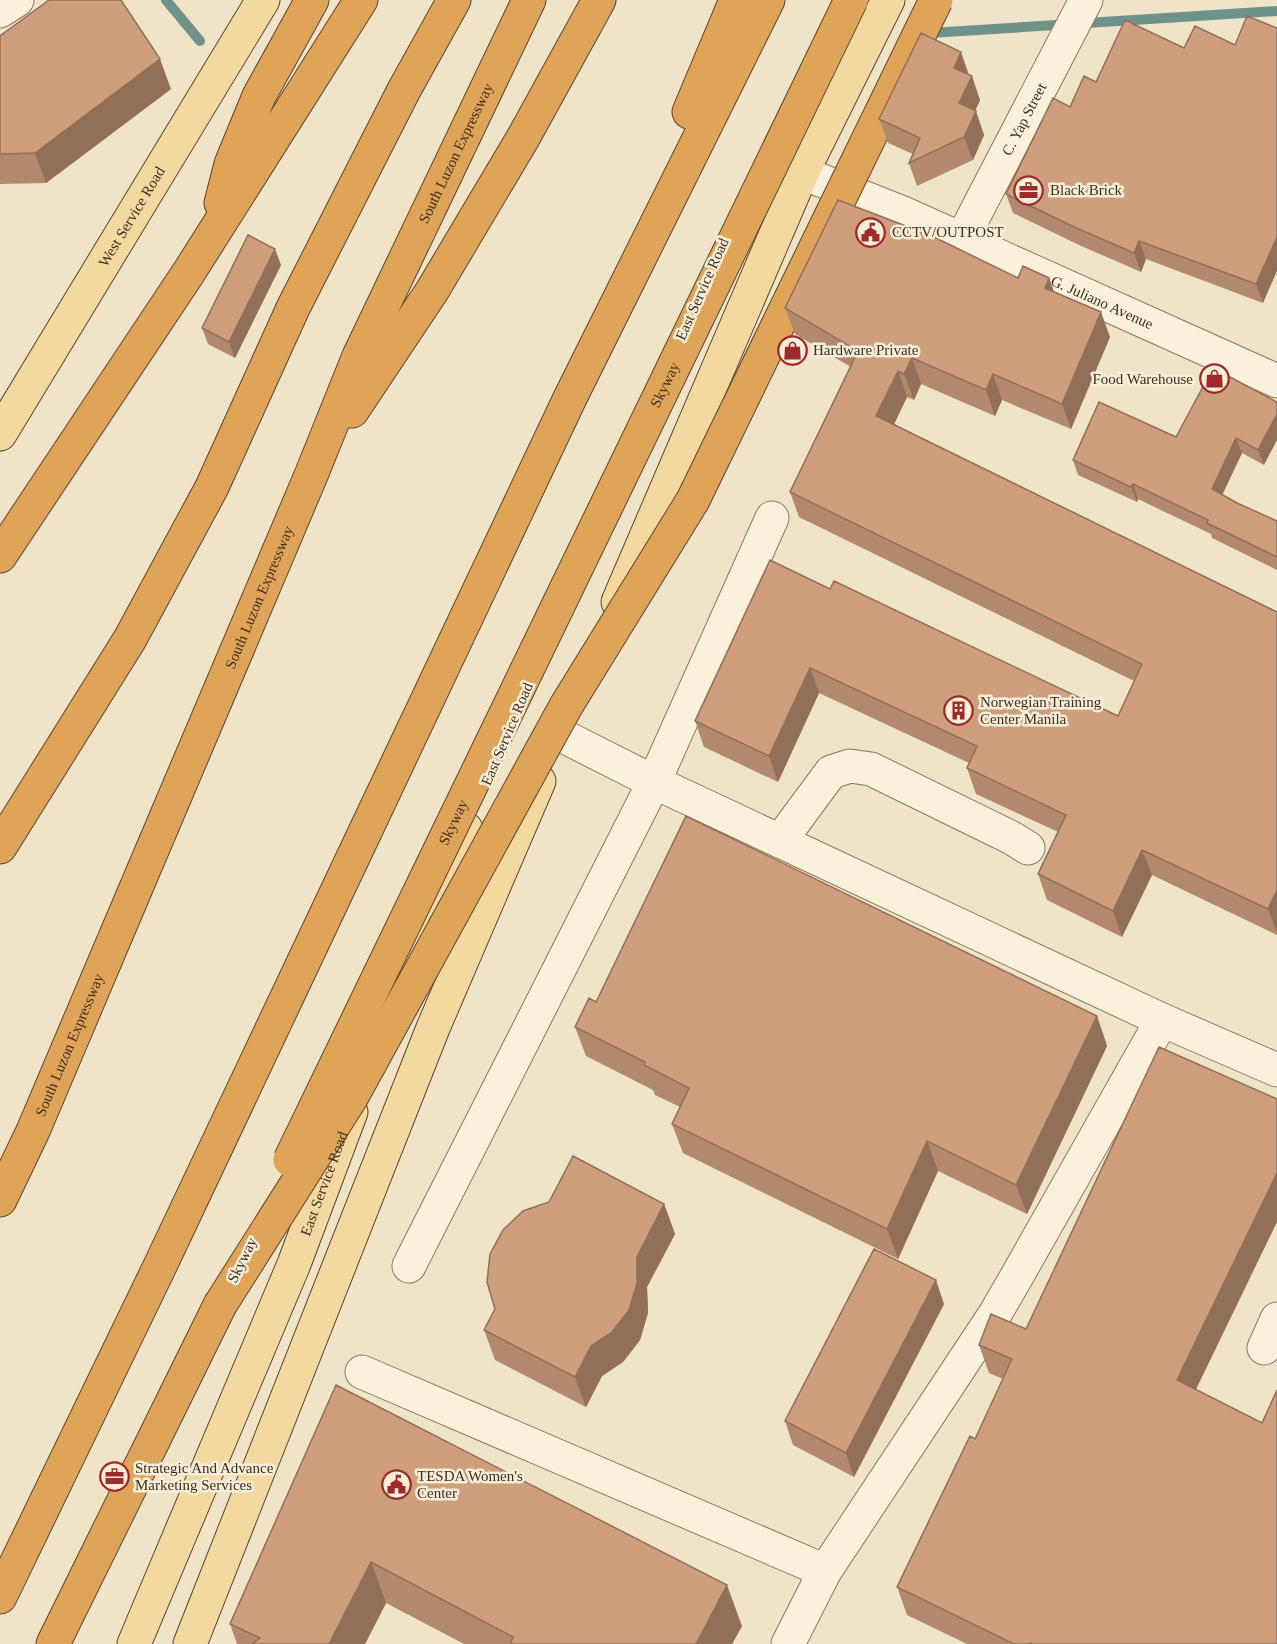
<svg xmlns="http://www.w3.org/2000/svg" width="1277" height="1644" font-family="'Times New Roman',serif">
	<style>
		.lines { fill: none; stroke-linecap: round; stroke-linejoin: round }
		.stream { stroke: #6f938a; stroke-width: 10 }
		.minor-casing { stroke: #8d765c; stroke-width: 35 }
		.major-casing { stroke: #5b4430; stroke-width: 35 }
		.highway-casing { stroke: #5b4430; stroke-width: 35 }
		.minor { stroke: #faf1dc; stroke-width: 33 }
		.major { stroke: #f3d9a0; stroke-width: 33 }
		.highway { stroke: #e0a458; stroke-width: 33 }
		.highway-bridge-casing { stroke: #5b4430; stroke-width: 35; stroke-linecap: butt }
		.highway-bridge { stroke: #e0a458; stroke-width: 33 }
		.wall { fill: #b2896c }
		.shaded-wall { fill: #916f58 }
		.building { fill: #cf9f7d; stroke: #916f58; stroke-width: 1.5 }
		.labels { text-anchor: middle; dominant-baseline: central; stroke-width: 5; stroke-linejoin: round; paint-order: stroke }
		.street-label { font-size: 15px; fill: #3d2e20; stroke: #f7eed8 }
		.poi-label { font-size: 15px; fill: #3d2e20; stroke: #f7eed8; text-anchor: start }
	</style>
	<rect width="100%" height="100%" fill="#f0e4c8"/>
	<g class="lines">
		<!-- stream -->
		<path class="stream" d="M166,0L200,41
			M930,33L1277,11"/>
		<defs>
			<g id="minor">
				<path d="M0,11L17,0"/>
				<path id="s1" d="M775,162L903,213L1277,381"/>
				<path id="s2" d="M962,239L1086,0"/>
				<path d="M559,734L654,782L1162,1020L1277,1070"/>
				<path d="M780,841L831,772L850,766L871,769L1012,838L1028,848"/>
				<path d="M409,1266L654,782L772,518"/>
				<path d="M1264,1348L1277,1319"/>
				<path d="M362,1372L825,1571"/>
				<path d="M788,1644L825,1571L995,1314L1017,1276L1162,1020"/>
			</g>
			<g id="major">
				<path id="s3" d="M0,434L263,0"/>
				<path d="M618,602L802,173L888,0"/>
				<path d="M402,980L466,829"/>
				<path id="s4" d="M134,1644L294,1264L351,1112"/>
				<path d="M190,1644L433,1028L539,781"/>
			</g>
			<g id="highway">
				<path d="M689,112L736,0"/>
				<path d="M221,203L231,164L259,96L312,0"/>
				<path d="M352,411L432,291L523,138L599,0"/>
				<path d="M0,556L189,272L361,0"/>
				<path d="M0,847L130,639L212,487L293,308L404,90L454,0"/>
				<path id="s5" d="M0,1200L33,1131L312,473L359,356L529,0"/>
				<path d="M0,1597L159,1268L570,398L768,0"/>
				<path d="M53,1644L220,1305"/>
			</g>
		</defs>
		<!-- minor casing -->
		<use href="#minor" class="minor-casing"/>
		<!-- major casing -->
		<use href="#major" class="major-casing"/>
		<!-- highway casing -->
		<use href="#highway" class="highway-casing"/>
		<!-- minor -->
		<use href="#minor" class="minor"/>
		<!-- major -->
		<use href="#major" class="major"/>
		<!-- highway -->
		<use href="#highway" class="highway"/>
		<defs>
			<g id="highway-bridge">
				<path id="s6" d="M290,1160L851,0"/>
				<path d="M220,1305L351,1098L566,706L693,500L936,0"/>
			</g>
		</defs>
		<!-- highway-bridge casing -->
		<use href="#highway-bridge" class="highway-bridge-casing"/>
		<!-- highway-bridge -->
		<use href="#highway-bridge" class="highway-bridge"/>
	</g>
	<!-- wall -->
	<path class="wall" d="M0,36L171,89L46,183L0,184Z
		M1184,48L1263,303L1146,259L1141,272L1079,245L1013,213L1006,194L1070,107L1096,82Z
		M969,75L980,100L975,111L984,135L973,160L917,186L909,163L913,154L888,143L879,119Z
		M281,265L235,358L208,344L202,328Z
		M1018,278H1049L1054,292L1110,337L1071,429L1002,400L995,416L921,384L914,400L907,397L894,424L1277,612V935L1152,875L1122,937L1047,900L1038,874L1058,832L976,794L967,768L969,763L819,693L778,782L704,747L695,721L830,589L1118,716L1134,681L799,517L790,492L851,367L795,334L785,308Z
		M1277,402L1264,465L1242,453L1222,494L1237,503L1277,521V570L1212,538L1211,534L1138,499L1137,502L1078,475L1073,460L1176,437Z
		M596,1002L1097,1016L1107,1046L1027,1214L938,1171L898,1259L683,1153L672,1124L680,1107L655,1095L653,1090L586,1056L575,1027Z
		M664,1204L675,1234L647,1287L648,1313L640,1340L623,1362L602,1376L586,1407L495,1360L484,1330L495,1309Z
		M944,1304L854,1477L793,1445L785,1421Z
		M1026,1329L1196,1390L1277,1644H967L907,1615L897,1587L975,1439L1003,1379L989,1373L979,1345Z
		M336,1385L742,1626L732,1644H464L386,1603L365,1644H237L230,1624Z"/>
	<!-- shaded-wall -->
	<path class="shaded-wall" d="M961,52L969,75L954,68Z
		M160,59L171,89L46,183L35,153Z
		M972,76L980,100L968,127L959,103Z
		M976,111L984,135L973,160L964,137Z
		M1277,237V271L1263,303L1256,284Z
		M1139,241L1146,259L1141,272L1134,253Z
		M275,249L281,265L235,358L229,342Z
		M1049,278L1058,303L1045,288Z
		M1101,312L1110,337L1071,429L1062,404Z
		M912,358L921,384L914,400L904,374Z
		M898,371L907,397L886,441L876,416Z
		M993,374L1002,400L995,416L986,390Z
		M1277,414V440L1264,465L1258,450Z
		M1236,438L1242,453L1218,504L1212,489Z
		M1133,484L1138,499L1137,502L1131,487Z
		M810,668L819,693L778,782L769,756Z
		M1142,850L1152,875L1122,937L1113,911Z
		M1277,890V933L1268,909Z
		M1097,1016L1107,1046L1027,1214L1016,1185Z
		M927,1141L938,1171L898,1259L887,1229Z
		M1277,1173V1222L1187,1408L1177,1380Z
		M664,1204L675,1234L647,1287L648,1313L640,1340L623,1362L602,1376L586,1407L575,1377Z
		M936,1280L944,1304L854,1477L846,1453Z
		M371,1562L386,1603L365,1644H329Z
		M727,1585L742,1626L732,1644H696Z"/>
	<!-- building -->
	<path class="building" d="M49,0H121L160,59L35,153L0,154V36Z
		M1247,16L1277,28V237L1256,284L1139,241L1134,253L1072,226L1006,194L1053,98L1070,107L1084,76L1096,82L1125,20L1184,48L1195,26L1235,45Z
		M921,33L961,52L954,68L972,76L959,103L976,111L964,137L909,163L920,138L879,119Z
		M838,200L932,236L1018,278L1023,266L1049,278L1045,288L1101,312L1062,404L993,374L986,390L912,358L904,374L898,371L876,416L1277,612V890L1268,909L1142,850L1113,911L1038,874L1066,815L967,768L977,746L810,668L769,756L695,721L770,560L830,589L834,581L1118,716L1142,664L790,492L858,351L785,308Z
		M248,235L275,249L229,342L202,328Z
		M1213,368L1277,402V414L1258,450L1236,438L1212,489L1237,503L1277,521V557L1207,523L1208,520L1133,484L1131,487L1073,460L1099,402L1176,437Z
		M686,816L1097,1016L1016,1185L927,1141L887,1229L672,1124L689,1088L644,1065L645,1062L575,1027L589,998L596,1002Z
		M1159,1047L1277,1099V1173L1177,1380L1262,1423L1277,1390V1644H1032L1030,1643L1029,1644H1014L897,1587L970,1436L975,1439L1012,1359L979,1345L991,1314L1026,1329Z
		M573,1156L664,1204L637,1257V1283L629,1310L612,1332L591,1346L575,1377L484,1330L495,1309L487,1282L490,1254L503,1230L523,1211L549,1202Z
		M874,1249L936,1280L846,1453L785,1421Z
		M336,1385L727,1585L696,1644H510L513,1637L371,1562L329,1644H252L260,1638L230,1624Z"/>
	<!-- icons -->
	<defs>
		<symbol id="office-ring" viewBox="-11 -11 22 22"><circle r="9.5" fill="#f7eed8" stroke="#9e2a2b" stroke-width="1.5"/><path d="M-6-3h4V-5.5h4V-3h4V5H-6ZM-1-4.5V-3h2v-1.5ZM-6 0V1H6V0Z" fill="#9e2a2b"/></symbol>
		<symbol id="civic-ring" viewBox="-11 -11 22 22"><circle r="9.5" fill="#f7eed8" stroke="#9e2a2b" stroke-width="1.5"/><path d="M-.6-6.5H3V-4.5H.6V-3L4-1V1h2V6H-6V1h2V-1L-.6-3ZM-1.2 2.5V6h2.4V2.5Z" fill="#9e2a2b"/></symbol>
		<symbol id="shop-ring" viewBox="-11 -11 22 22"><circle r="9.5" fill="#f7eed8" stroke="#9e2a2b" stroke-width="1.5"/><path d="M-5-2.5h2.3a2.7 3.5 0 0 1 5.4 0H5L5.5 6h-11ZM-1.5-2.5h3a1.5 2.3 0 0 0-3 0Z" fill="#9e2a2b"/></symbol>
		<symbol id="building-ring" viewBox="-11 -11 22 22"><circle r="9.5" fill="#f7eed8" stroke="#9e2a2b" stroke-width="1.5"/><path d="M-4-6H4V6H1V3H-1V6H-4ZM-2.5-4.3h1.7v1.8h-1.7ZM.8-4.3h1.7v1.8H.8ZM-2.5-1h1.7V.8h-1.7ZM.8-1h1.7V.8H.8Z" fill="#9e2a2b"/></symbol>
	</defs>
	<g fill-rule="evenodd">
		<use href="#office-ring" x="1012" y="174" width="33" height="33"/>
		<use href="#civic-ring" x="854" y="216" width="33" height="33"/>
		<use href="#shop-ring" x="776" y="334" width="33" height="33"/>
		<use href="#shop-ring" x="1198" y="362" width="33" height="33"/>
		<use href="#building-ring" x="942" y="694" width="33" height="33"/>
		<use href="#office-ring" x="98" y="1460" width="33" height="33"/>
		<use href="#civic-ring" x="380" y="1468" width="33" height="33"/>
	</g>
	<g class="labels">
		<!-- street labels -->
		<g class="street-label">
			<text stroke="none"><textPath href="#s2" startOffset="135">C. Yap Street</textPath></text>
			<text stroke="none"><textPath href="#s5" startOffset="1142">South Luzon Expressway</textPath></text>
			<text stroke="none"><textPath href="#s3" startOffset="254">West Service Road</textPath></text>
			<text transform="translate(702 289) rotate(-66)">East Service Road</text>
			<text stroke="none"><textPath href="#s1" startOffset="356">G. Juliano Avenue</textPath></text>
			<text stroke="none"><textPath href="#s6" startOffset="861">Skyway</textPath></text>
			<text stroke="none"><textPath href="#s5" startOffset="656">South Luzon Expressway</textPath></text>
			<text transform="translate(507 734) rotate(-67)">East Service Road</text>
			<text stroke="none"><textPath href="#s6" startOffset="375">Skyway</textPath></text>
			<text stroke="none"><textPath href="#s5" startOffset="170">South Luzon Expressway</textPath></text>
			<text stroke="none"><textPath href="#s4" startOffset="498">East Service Road</textPath></text>
			<text transform="translate(242 1260) rotate(-64)">Skyway</text>
		</g>
		<!-- poi labels -->
		<g class="poi-label">
			<text x="1050" y="190">Black Brick</text>
			<text x="892" y="232">CCTV/OUTPOST</text>
			<text x="813" y="350">Hardware Private</text>
			<text x="1193" y="379" text-anchor="end">Food Warehouse</text>
			<text x="980" y="702">Norwegian Training<tspan x="980" dy="17">Center Manila</tspan></text>
			<text x="135" y="1468">Strategic And Advance<tspan x="135" dy="17">Marketing Services</tspan></text>
			<text x="417" y="1476">TESDA Women's<tspan x="417" dy="17">Center</tspan></text>
		</g>
	</g>
</svg>
